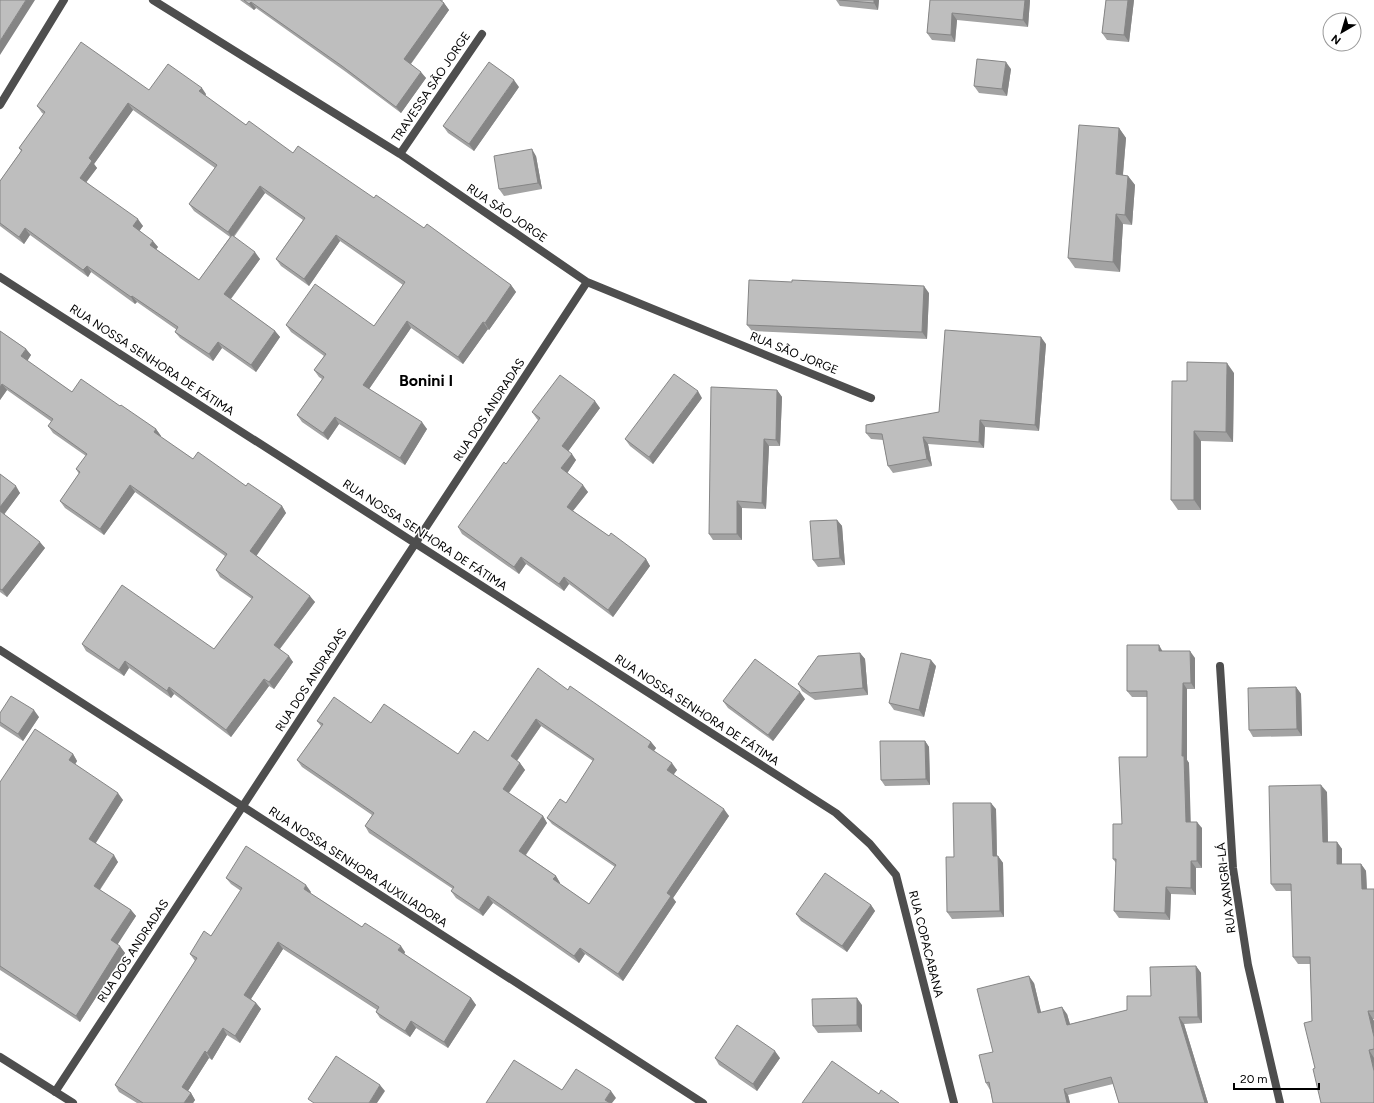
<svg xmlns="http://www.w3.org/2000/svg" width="1374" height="1103" font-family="Figtree,sans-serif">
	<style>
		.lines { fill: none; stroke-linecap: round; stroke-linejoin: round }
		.minor { stroke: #4e4e4e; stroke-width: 8 }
		.tertiary { stroke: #4e4e4e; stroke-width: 8 }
		.wall { fill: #a3a3a3; fill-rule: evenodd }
		.shaded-wall { fill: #858585 }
		.building { fill: #bebebe; stroke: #858585; fill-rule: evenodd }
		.labels { text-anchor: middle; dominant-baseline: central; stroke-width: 3; stroke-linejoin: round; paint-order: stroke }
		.street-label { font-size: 12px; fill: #000; stroke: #fff }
		.district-label { font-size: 16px; font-weight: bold; fill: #000; stroke: #fff }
	</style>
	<rect width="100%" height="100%" fill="#fff"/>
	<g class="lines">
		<!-- minor -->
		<path class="minor" d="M153,0L400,154L587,282L871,398
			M400,154L482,34
			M0,277L836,813L870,844L896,875L954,1103
			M0,650L703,1103
			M1220,666L1233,868L1248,965L1280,1103
			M0,1057L73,1103
			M55,1092L587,282"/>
		<!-- tertiary -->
		<path class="tertiary" d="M0,105L64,0"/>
	</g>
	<!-- wall -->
	<path class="wall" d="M240,0H443L442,2L444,3L449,10L411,64L426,78L401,113L346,72L256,8L254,10Z
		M836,0H879L878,10L840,6Z
		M930,0H1030L1028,27L957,20L955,42L932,40L927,33Z
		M1106,0H1134L1129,42L1107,40L1102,33Z
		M1011,69L1007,96L979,93L974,86Z
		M519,87L474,151L448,133L443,126Z
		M149,90L206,94L205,96L246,125L293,153L374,198L424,228L511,285L516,292L489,330L488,329L463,364L411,328L369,389L427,429L405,465L339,424L328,440L302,422L297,415L322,379L319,377L314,370L324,356L291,332L286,325L374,326L403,285L340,241L309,286L281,266L276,259L303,220L265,193L234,237L260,259L231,299L275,331L280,337L256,372L222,348L213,361L180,338L175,332L177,330L137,302L135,304L91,272L88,277L30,235L24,244L0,226V181L21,151L19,148L44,114L42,113L37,106ZM133,110L215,168L189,204L194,211L230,237L199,280L156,249L158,247L139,230L143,226L86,182L97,168L94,164Z
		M1119,128L1126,138L1123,175L1128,176L1135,185L1132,225L1123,224L1120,272L1075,268L1068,258Z
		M536,156L542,189L504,196L499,189Z
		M929,293L927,339L752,331L747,325Z
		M0,331L26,349L31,355L27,361L72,392L120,406L156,429L161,436L160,437L193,459L246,486L282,506L286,513L256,555L315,602L280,649L293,662L274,689L269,686L231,737L174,694L171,698L129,668L124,676L86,651L82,644L214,649L252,599L220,577L216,570L225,556L135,492L104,535L65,508L60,501L79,474L76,469L86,456L53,433L48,426L52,422L7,390L0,400Z
		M1046,344L1039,431L985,427L984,448L928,444L932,466L893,473L888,466L883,440L871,439L866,433L939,412Z
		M1234,373L1233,442L1201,441V510H1178L1171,500L1187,381Z
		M777,390L782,397L780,446H769L766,509L742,508V540H713L709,534Z
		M702,398L653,464L630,446L625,439Z
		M600,408L568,451L576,460L567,473L588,492L573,511L609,536L646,559L650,566L613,617L569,584L564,591L526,564L519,574L462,534L458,527L539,421L537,419L532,412Z
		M0,474L20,493L4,514L45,548L7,597L0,592Z
		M837,520L842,526L845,565L818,567L813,560Z
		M1163,651L1195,658V689H1187V760L1189,763L1190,822L1202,828V868H1196V895L1171,894L1170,920L1119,918L1114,911L1116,863L1113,859L1122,824L1147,757V697H1132L1127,691Z
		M860,653L865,659L868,695L815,700L802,691L798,684Z
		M936,666L924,717L894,710L889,703Z
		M1296,687L1301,694L1302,736L1253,737L1249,730Z
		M568,690L651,742L656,748L654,751L677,770L673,774L729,816L673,898L676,902L623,981L585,954L579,963L493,903L483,916L456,898L451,891L453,889L369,833L365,826L372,815L302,767L297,760L321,726L317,721L371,723L458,754L488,741ZM541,726L593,761L566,803L547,818L552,824L615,867L589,904L560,884V883L556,876L526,855L547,823L543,816L509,793L525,770L520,763L517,761Z
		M805,699L773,741L728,708L723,701Z
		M0,713L39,717L23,741L0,726Z
		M925,741L929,747L930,785L885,786L881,780Z
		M73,754L77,761L75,765L123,800L95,843L118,862L100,890L131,910L136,916L117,944L125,953L80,1022L0,970V782Z
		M1327,792L1328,842H1337L1342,849V864H1361L1366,871L1367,889H1374V1019H1373L1374,1021V1103L1315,1068L1312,1021L1310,964H1298L1293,957L1292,891H1276L1271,884Z
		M996,809L997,856H998L1003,863L1004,917L952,919L947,912L954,857Z
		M226,878L311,892L310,893L362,927L405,952L404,954L471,998L476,1005L448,1048L416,1028L410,1037L380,1018L376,1012L377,1010L283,949L251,999L256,1003L261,1009L240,1043L227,1035L212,1060L209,1058L188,1091L191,1093L195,1100L193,1103H137L119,1092L115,1085L195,961L190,954L211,936L241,891L231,884Z
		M871,905L875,911L847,952L801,921L796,914Z
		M1196,966L1201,973L1202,1023L1184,1024L1208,1103H1119L1113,1084L1068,1095L1070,1103H993L990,1090L986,1083L993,1052L1034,983L1041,1013L1067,1014L1070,1024L1127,1010L1151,996Z
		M862,1005V1032L818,1033L813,1026Z
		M715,1058H780L757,1091L719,1065Z"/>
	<!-- shaded-wall -->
	<path class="shaded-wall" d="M26,0H35L0,55V41Z
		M874,0H879L878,10L874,3Z
		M1025,0H1030L1028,27L1023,20Z
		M1128,0H1134L1129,42L1124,35Z
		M251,2L256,8L254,10L249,4Z
		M444,3L449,10L409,66L404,59Z
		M952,13L957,20L955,42L951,35Z
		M1006,62L1011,69L1007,96L1002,89Z
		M421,72L426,78L401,113L396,107Z
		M514,80L519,87L474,151L469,144Z
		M202,88L206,94L204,98L199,91Z
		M128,103L133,110L94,164L97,168L85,184L80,178L89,158Z
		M1119,128L1126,138L1122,184L1116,174Z
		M532,149L536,156L542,189L538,183Z
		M1128,176L1135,185L1132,225L1125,215Z
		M260,186L265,193L232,238L228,232Z
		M1116,214L1123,224L1120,272L1113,262Z
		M138,219L143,226L138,233L133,226Z
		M25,228L30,235L24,244L19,237Z
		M336,235L340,241L309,286L304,279Z
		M153,241L158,247L154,252L150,245Z
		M255,252L260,259L229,301L224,294Z
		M87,266L91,272L88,277L83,270Z
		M511,285L516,292L489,330L485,323Z
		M924,286L929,293L927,339L922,332Z
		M132,296L137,302L135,304L131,297Z
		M407,321L411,328L367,392L363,385Z
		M483,322L488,329L463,364L458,357Z
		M275,331L280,337L256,372L251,365Z
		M1041,337L1046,344L1039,431L1035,425Z
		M218,342L222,348L213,361L209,354Z
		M26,349L31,355L26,363L21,356Z
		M1227,363L1234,373L1233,442L1226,432Z
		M2,384L7,390L0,400V387Z
		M777,390L782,397L780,446L776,440Z
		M698,391L702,398L653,464L649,457Z
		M595,401L600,408L567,453L562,446Z
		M335,417L339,424L328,440L323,433Z
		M980,420L985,427L984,448L979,442Z
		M422,422L427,429L405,465L400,458Z
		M156,429L161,436L159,439L154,432Z
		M1194,431L1201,441V510L1194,500Z
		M923,437L928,444L932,466L927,459Z
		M764,439L769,446L766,509L762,503Z
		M572,454L576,460L566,475L561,468Z
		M130,485L135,492L104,535L100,529Z
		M583,485L588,492L571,513L567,507Z
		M16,486L20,493L3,516L0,512V507Z
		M737,501L742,508V540L737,534Z
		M282,506L286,513L255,558L250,551Z
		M837,520L842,526L845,565L840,558Z
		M40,542L45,548L7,597L2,590Z
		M521,557L526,564L519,574L514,567Z
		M646,559L650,566L613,617L608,610Z
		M564,577L569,584L564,591L559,584Z
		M310,596L315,602L278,651L274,645Z
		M1159,645L1163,652L1159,651Z
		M1190,651L1195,658V689L1191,683Z
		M860,653L865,659L868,695L863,688Z
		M289,656L293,662L274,689L269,682Z
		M931,660L936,666L924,717L919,710Z
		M125,661L129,668L124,676L119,670Z
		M264,679L269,686L231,737L226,730Z
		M1183,683L1187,689V760L1189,763L1191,829L1186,822L1182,756Z
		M169,687L174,694L171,698L167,691Z
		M1296,687L1301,694L1302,736L1297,729Z
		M800,692L805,699L773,741L768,735Z
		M34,710L39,717L23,741L18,734Z
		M536,719L541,726L515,763L511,756Z
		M925,741L929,747L930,785L926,779Z
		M651,742L656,748L652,753L648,747Z
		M73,754L77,761L73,767L69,760Z
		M520,763L525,770L507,795L503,789Z
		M672,763L677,770L672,777L667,770Z
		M1321,785L1327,792L1328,849L1323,842Z
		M118,793L123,800L94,846L89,839Z
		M991,803L996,809L997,863L993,856Z
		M724,809L729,816L673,898L676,902L623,981L618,974L667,893Z
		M543,816L547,823L524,857L519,851Z
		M1197,822L1202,828V868L1197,861Z
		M1337,842L1342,849V871L1337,864Z
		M114,855L118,862L98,892L94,886Z
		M998,856L1003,863L1004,917L1000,911Z
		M1191,861L1196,868V895L1191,888Z
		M1361,864L1366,871L1367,897L1362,889Z
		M556,876L560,883L558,886L553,879Z
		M306,885L311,892L309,895L304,889Z
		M1166,887L1171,894L1170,920L1165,913Z
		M488,896L493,903L483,916L479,910Z
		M871,905L875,911L847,952L842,946Z
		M131,910L136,916L116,947L111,940Z
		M278,942L283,949L249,1002L244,995Z
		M120,946L125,953L80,1022L76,1016Z
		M401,946L405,952L403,957L398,950Z
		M580,948L585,954L579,963L574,956Z
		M1196,966L1201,973L1202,1023L1198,1017Z
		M1029,976L1034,983L1043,1020L1038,1013Z
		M471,998L476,1005L448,1048L444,1042Z
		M857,998L862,1005V1032L857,1025Z
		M256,1003L261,1009L240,1043L235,1036Z
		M1062,1007L1067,1014L1072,1031L1067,1025Z
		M1368,1011L1373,1019L1374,1021V1037Z
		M1179,1017L1184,1024L1208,1103H1205Z
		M411,1021L416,1028L410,1037L405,1031Z
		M223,1028L227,1035L212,1060L207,1053Z
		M1369,1050L1374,1058V1071Z
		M205,1051L209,1058L186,1094L182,1087Z
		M775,1051L780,1058L757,1091L753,1084Z
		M380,1085L385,1091L377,1103H369Z
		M1064,1089L1068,1095L1070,1103H1067Z
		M611,1091L616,1098L612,1103H608L605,1100Z
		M191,1093L195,1100L193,1103H184Z"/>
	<!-- building -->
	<path class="building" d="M0,0H26L0,41Z
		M244,0H440L444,3L404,59L421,72L396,107L342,66L251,2L249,4Z
		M839,0H874V3Z
		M930,0H1025L1023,20L952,13L951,35L927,33Z
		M1106,0H1128L1124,35L1102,33Z
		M81,42L149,90L168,64L202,88L199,91L246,125L249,121L293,153L298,146L374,198L376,195L424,228L427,224L511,285L485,323L483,322L458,357L407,321L363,385L422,422L400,458L335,417L323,433L297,415L324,377L314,370L326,354L286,325L315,284L374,326L405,282L336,235L304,279L276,259L305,218L260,186L228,232L189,204L217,165L128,103L89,158L92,161L80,178L138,219L133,226L153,241L150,245L199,280L232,235L255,252L224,294L275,331L251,365L218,342L209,354L175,332L178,327L132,296L131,297L87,266L83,270L25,228L19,237L0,223V181L22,150L19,148L45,112L37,106Z
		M977,59L1006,62L1002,89L974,86Z
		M489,62L514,80L469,144L443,126Z
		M1079,125L1119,128L1116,174L1128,176L1125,215L1116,214L1113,262L1068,258Z
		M532,149L538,183L499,189L494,156Z
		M749,280L792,282V280L924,286L922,332L747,325Z
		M945,330L1041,337L1035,425L980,420L979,442L923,437L927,459L888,466L882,434L866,433V425L939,412Z
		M0,331L26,349L21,356L72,392L81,379L120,406L121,405L156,429L154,432L193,459L198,452L246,486L248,483L282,506L250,551L310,596L274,645L289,656L269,682L264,679L226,730L169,687L167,691L125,661L119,670L82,644L122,585L214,649L253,597L216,570L227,554L130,485L100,529L60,501L80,472L76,469L87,454L48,426L53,419L2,384L0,387Z
		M1187,362L1227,363L1226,432L1194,431V500H1171L1172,381H1187Z
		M674,374L698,391L649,457L625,439Z
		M560,375L595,401L562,446L572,454L561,468L583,485L567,507L609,536L611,533L646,559L608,610L564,577L559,584L521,557L514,567L458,527L504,462L506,464L540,418L532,412Z
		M711,387L777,390L776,440L764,439L762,503L737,501V534H709Z
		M0,474L16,486L0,507Z
		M0,511L40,542L2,590L0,589Z
		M837,520L840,558L813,560L810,521Z
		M1127,645H1159V651H1190L1191,683H1183L1182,756H1184L1186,822H1197V861H1191V888L1166,887L1165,913L1114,911L1116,859H1113V824H1122L1119,757H1147V691H1127Z
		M860,653L863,688L810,693L798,684L818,656Z
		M901,653L931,660L919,710L889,703Z
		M755,659L800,692L768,735L723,701Z
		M538,668L568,690L570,686L651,742L648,747L672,763L667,770L724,809L667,893L671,896L618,974L580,948L574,956L488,896L479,910L451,891L454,887L365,826L374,813L297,760L323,724L317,721L334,697L371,723L384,704L458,754L474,731L488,741ZM536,719L594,759L566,803L560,799L547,818L616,865L589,904L553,879L556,876L519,851L543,816L503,789L520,763L511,756Z
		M1296,687L1297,729L1249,730L1248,688Z
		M11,696L34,710L18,734L0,722V713Z
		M35,729L73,754L69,760L118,793L89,839L114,855L94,886L131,910L111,940L120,946L76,1016L0,966V782Z
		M880,741H925L926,779L881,780Z
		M1321,785L1323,842H1337V864H1361L1362,889H1374V1011H1368L1374,1037V1049L1369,1050L1374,1071V1103H1321L1313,1069L1315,1068L1304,1023L1312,1021L1310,957H1293L1291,884H1271L1269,786Z
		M953,803H991L993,856H998L1000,911L947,912L946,857H954Z
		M246,846L306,885L304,889L362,927L365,923L401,946L398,950L471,998L444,1042L411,1021L405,1031L376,1012L379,1007L278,942L244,995L256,1003L235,1036L223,1028L207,1053L205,1051L182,1087L191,1093L184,1103H143L115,1085L197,958L190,954L204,931L211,936L242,888L226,878Z
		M825,873L871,905L842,946L796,914Z
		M1196,966L1198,1017H1179L1205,1103H1119L1111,1077L1064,1089L1067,1103H993L989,1082L986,1083L979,1055L993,1052L977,989L1029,976L1038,1013L1062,1007L1067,1025L1127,1010V996H1151L1150,967Z
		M857,998V1025L813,1026L812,999Z
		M737,1025L775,1051L753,1084L715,1058Z
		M336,1056L380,1085L369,1103H314L308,1099Z
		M514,1060L562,1090L576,1069L611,1091L605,1100L610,1103H486Z
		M832,1061L879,1094L881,1090L899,1103H802Z"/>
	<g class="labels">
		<!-- street labels -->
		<g class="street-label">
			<text transform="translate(431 87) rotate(-56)">TRAVESSA SÃO JORGE</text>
			<text transform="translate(507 213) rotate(34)">RUA SÃO JORGE</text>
			<text transform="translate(794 353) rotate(22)">RUA SÃO JORGE</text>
			<text transform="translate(152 360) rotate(33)">RUA NOSSA SENHORA DE FÁTIMA</text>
			<text transform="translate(489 410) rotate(-57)">RUA DOS ANDRADAS</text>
			<text transform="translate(425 535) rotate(33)">RUA NOSSA SENHORA DE FÁTIMA</text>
			<text transform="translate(311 680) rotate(-57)">RUA DOS ANDRADAS</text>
			<text transform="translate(697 710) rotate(33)">RUA NOSSA SENHORA DE FÁTIMA</text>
			<text transform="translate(358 867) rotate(33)">RUA NOSSA SENHORA AUXILIADORA</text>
			<text transform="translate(1226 888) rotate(-97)">RUA XANGRI-LÁ</text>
			<text transform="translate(926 944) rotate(76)">RUA COPACABANA</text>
			<text transform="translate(133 951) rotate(-57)">RUA DOS ANDRADAS</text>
		</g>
		<!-- district labels -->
		<g class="district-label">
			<text x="426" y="380">Bonini I</text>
		</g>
	</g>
	<!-- north arrow -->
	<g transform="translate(1342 32) rotate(218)"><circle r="19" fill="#ffffff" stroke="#999999"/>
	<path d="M0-3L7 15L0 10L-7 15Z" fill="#000000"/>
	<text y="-6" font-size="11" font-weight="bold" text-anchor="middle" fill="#000000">N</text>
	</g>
	<!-- scale -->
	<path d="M1234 1083v6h85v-6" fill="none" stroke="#000000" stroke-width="2"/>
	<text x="1240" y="1083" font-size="12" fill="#000000" stroke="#ffffff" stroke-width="3" paint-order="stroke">20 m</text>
</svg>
